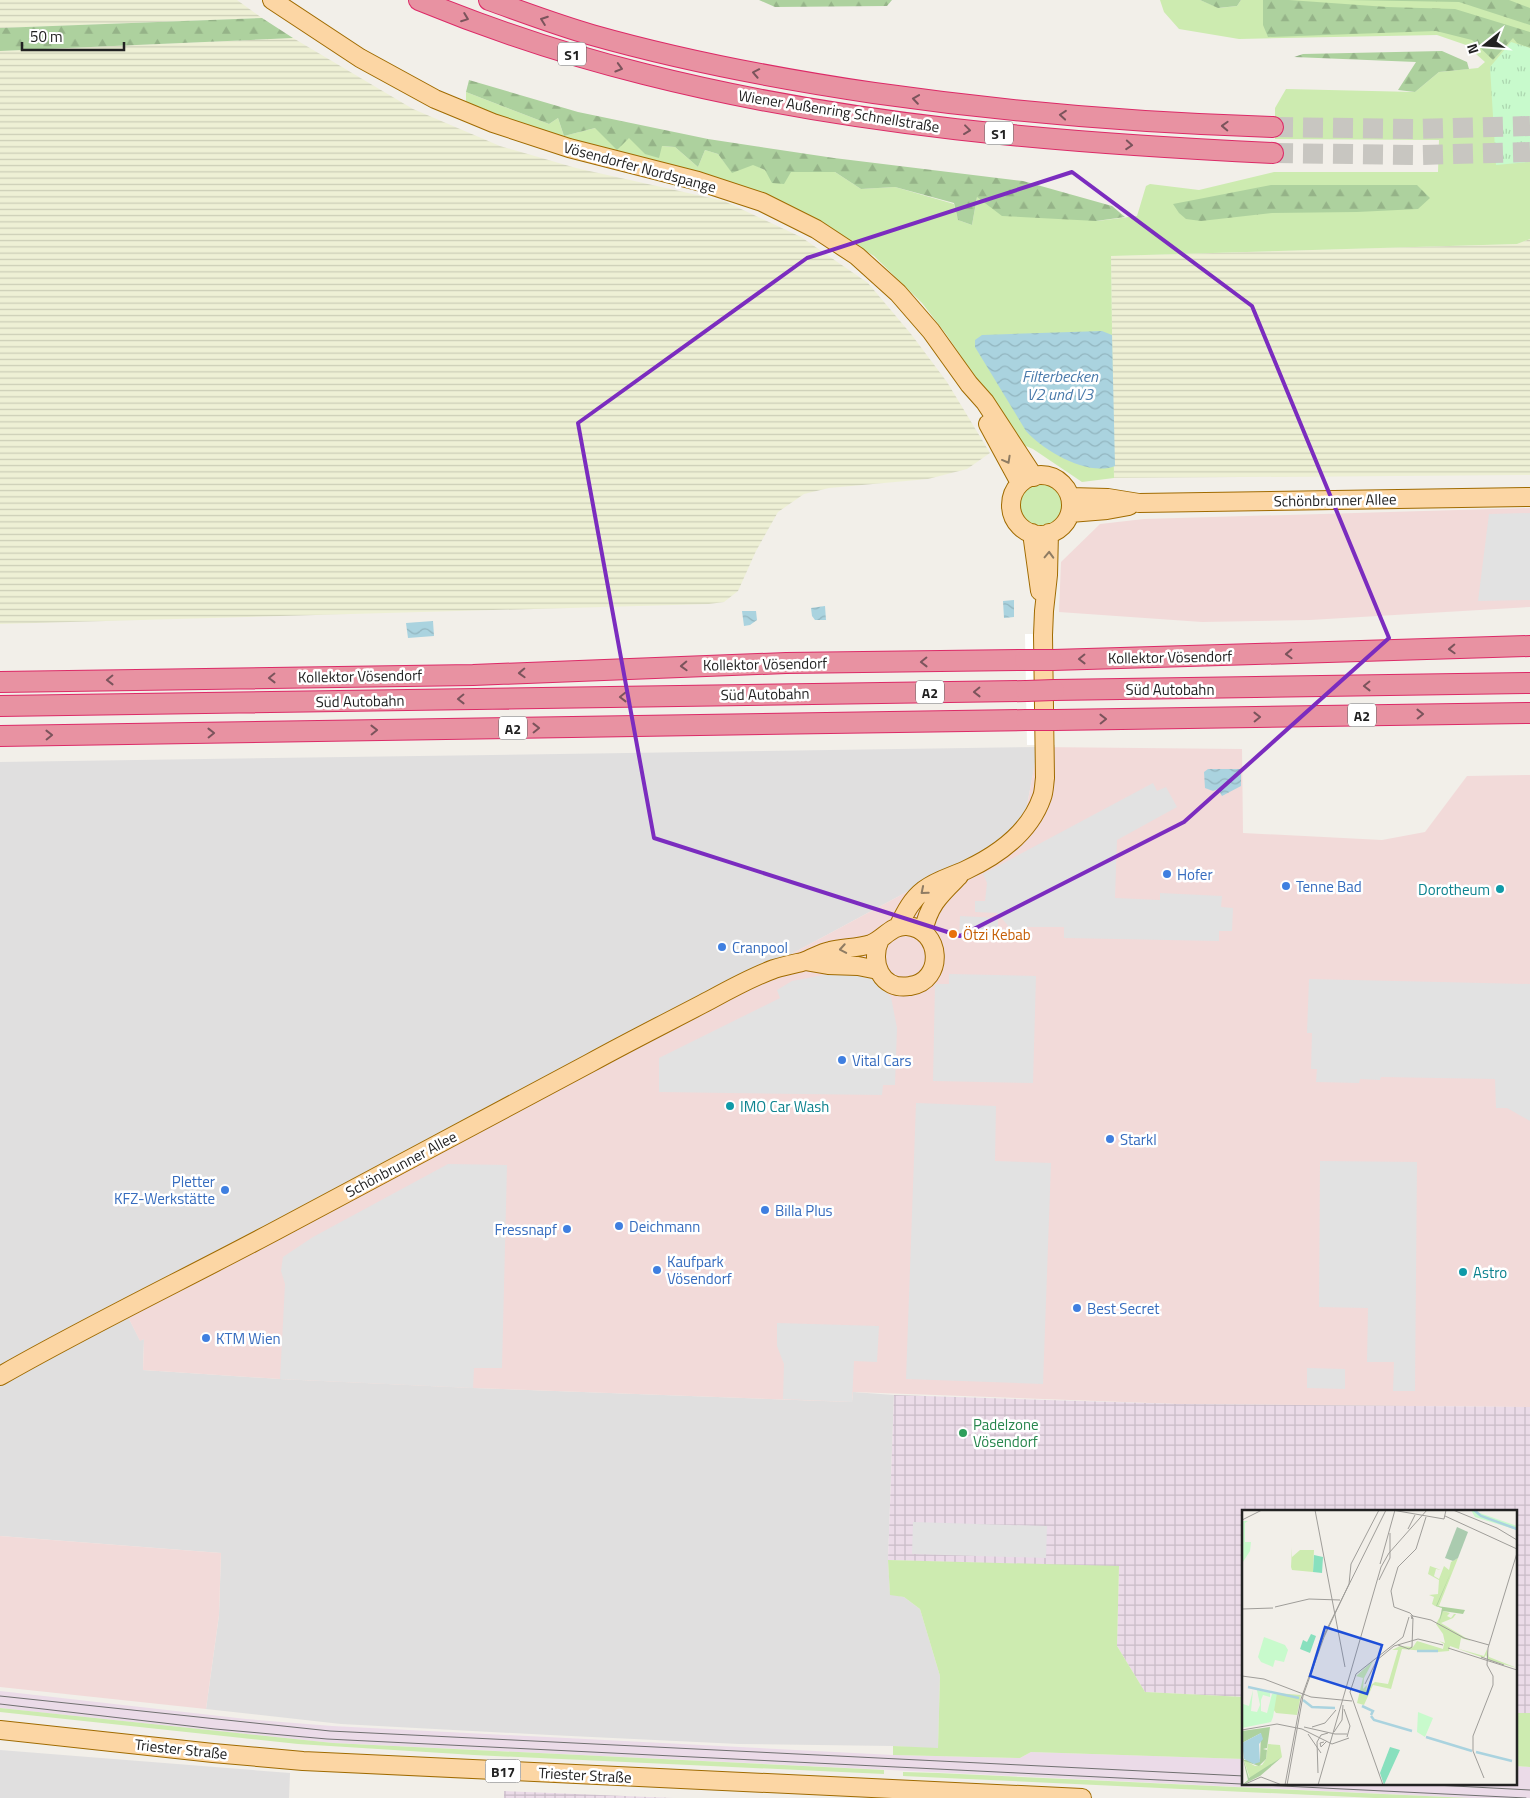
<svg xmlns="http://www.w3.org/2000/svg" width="1530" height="1798" font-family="'Titillium Web',sans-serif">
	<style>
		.residential { fill: #e0dfdf }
		.commercial { fill: #f2dad9 }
		.industrial { fill: url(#industrial-grid) }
		.railway { fill: #ebdbe8 }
		.farmland { fill: url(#farmland-rules) }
		.grass { fill: #cdebb0 }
		.forest { fill: url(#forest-firs) }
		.park { fill: url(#park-tufts) }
		.parking { fill: #e2e2e2 }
		.water { fill: url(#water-waves) }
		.pier { fill: #fff }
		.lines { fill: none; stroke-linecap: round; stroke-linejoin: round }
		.highway-tunnel { stroke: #c8c6c1; stroke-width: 20; stroke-dasharray: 20 10; stroke-linecap: butt }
		.major-casing { stroke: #a06b00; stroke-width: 20 }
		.highway-casing { stroke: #dc2a67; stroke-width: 22 }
		.major { stroke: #fcd6a4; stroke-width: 18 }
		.highway { stroke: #e892a2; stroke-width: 20 }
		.tram { stroke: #707070; stroke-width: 1 }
		.highway-bridge-casing { stroke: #dc2a67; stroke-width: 22; stroke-linecap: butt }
		.highway-bridge { stroke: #e892a2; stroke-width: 20 }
		.oneway { stroke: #7b545c }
		.oneway2 { stroke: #8f7c63 }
		.marked { fill: none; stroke: #7b2cbf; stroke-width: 4; stroke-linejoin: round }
		.shop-dot { fill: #3f7fe0; stroke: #fff; stroke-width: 2 }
		.culture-dot { fill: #0f9aa8; stroke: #fff; stroke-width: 2 }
		.food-dot { fill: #e8710a; stroke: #fff; stroke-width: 2 }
		.leisure-dot { fill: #2e9e5b; stroke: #fff; stroke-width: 2 }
		.labels { text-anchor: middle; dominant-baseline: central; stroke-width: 5; stroke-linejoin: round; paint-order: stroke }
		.shield { fill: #fff; stroke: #646464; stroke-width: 1 }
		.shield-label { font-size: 14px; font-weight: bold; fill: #222 }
		.street-label { font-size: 15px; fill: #222; stroke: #fff }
		.shop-label { font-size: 15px; fill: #366cbe; stroke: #fff; text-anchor: start }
		.culture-label { font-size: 15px; fill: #0d838f; stroke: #fff; text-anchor: start }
		.food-label { font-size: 15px; fill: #c56008; stroke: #fff; text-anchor: start }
		.leisure-label { font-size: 15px; fill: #27864d; stroke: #fff; text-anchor: start }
		.water-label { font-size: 16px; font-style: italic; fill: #4a7aab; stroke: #fff }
		.inset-river { fill: none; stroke: #aad3df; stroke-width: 2.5 }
		.inset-road { fill: none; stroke: #9f9d99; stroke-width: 1 }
		.view { fill: #1d4ed8; fill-opacity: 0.15; stroke: #1d4ed8; stroke-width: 2.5 }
		.inset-edge { fill: none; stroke: #222; stroke-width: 2.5 }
	</style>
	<defs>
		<pattern id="industrial-grid" width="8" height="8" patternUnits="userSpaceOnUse" patternTransform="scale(1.25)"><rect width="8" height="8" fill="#ebdbe8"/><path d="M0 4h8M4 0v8" fill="none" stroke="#c9bcc7"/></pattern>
		<pattern id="farmland-rules" width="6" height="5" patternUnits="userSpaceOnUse" patternTransform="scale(1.25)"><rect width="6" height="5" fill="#eef0d5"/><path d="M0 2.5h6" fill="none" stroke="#ccceb7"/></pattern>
		<pattern id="forest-firs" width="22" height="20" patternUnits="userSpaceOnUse" patternTransform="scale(1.25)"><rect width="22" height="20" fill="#add19e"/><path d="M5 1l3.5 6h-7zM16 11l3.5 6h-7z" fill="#95b388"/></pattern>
		<pattern id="park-tufts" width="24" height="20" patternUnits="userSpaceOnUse" patternTransform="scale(1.25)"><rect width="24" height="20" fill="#c8facc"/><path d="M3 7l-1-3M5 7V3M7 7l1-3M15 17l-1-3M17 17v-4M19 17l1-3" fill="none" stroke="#acd6af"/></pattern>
		<pattern id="water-waves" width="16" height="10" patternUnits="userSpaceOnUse" patternTransform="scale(1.25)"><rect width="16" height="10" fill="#aad3df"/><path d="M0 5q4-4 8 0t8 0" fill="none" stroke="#92b5bf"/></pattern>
	</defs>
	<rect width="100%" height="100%" fill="#f2efe9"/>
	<!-- residential -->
	<path class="residential" d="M1038,747L1025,816L996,844L354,1189L124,1309L140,1340L144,1339L143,1370L280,1379L473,1388L852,1402L853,1392L894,1395L888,1560L890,1594L904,1597L920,1609L940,1676L938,1749L893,1746L739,1744L550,1735L341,1724L206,1709L219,1615L221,1553L0,1536V762Z
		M0,1750L290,1773L289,1798H0Z"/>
	<!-- commercial -->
	<path class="commercial" d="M1530,508V607L1310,620L1202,622L1059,612L1061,562L1100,524L1144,519Z
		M1038,747L1242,749L1243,833L1382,840L1425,832L1467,776L1530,775V1407L1177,1404L853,1392L852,1402L473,1388L280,1379L143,1370L144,1339L140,1341L124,1309L354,1189L996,844L1025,816Z
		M0,1536L221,1553L219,1615L206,1709L0,1687Z"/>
	<!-- industrial -->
	<path class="industrial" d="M894,1395L1177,1404L1530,1407V1713H1516V1512H1244V1697L1145,1692L1117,1646L1119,1567L888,1560Z
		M504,1791L674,1798H504Z"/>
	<!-- railway -->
	<path class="railway" d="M0,1691L246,1719L332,1726L893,1755L1020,1758L1031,1752L1244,1759V1784H1516V1766L1530,1767V1798H1469L333,1743L0,1708Z"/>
	<!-- farmland -->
	<path class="farmland" d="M0,0H237L262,18L0,28Z
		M293,38L413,109L500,146L576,168L724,201L801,237L868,283L911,334L947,382L990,453L967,469L928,479L829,488L804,494L778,512L756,551L738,591L724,602L709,604L0,624V51Z
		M1530,239V475L1114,478L1111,256L1517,244Z"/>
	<!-- grass -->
	<path class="grass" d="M1160,0H1200L1219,8L1237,6L1241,0H1530V239L1517,244L1111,256L1114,478L1082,482L1033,449L1021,444L946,334L922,303L874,256L818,221L566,140L466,104V92L549,124L558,118L564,136L595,128L662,146L675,147L698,167L705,150L718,154L732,172L753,164L765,170L835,172L861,189L895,187L954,204L958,220L972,225L977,197L1097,221L1137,216L1146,186L1150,184L1199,190L1274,172H1438L1439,140L1275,139V108L1286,89L1415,92L1439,72L1478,68L1485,62L1466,45L1437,35L1239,39L1179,29L1164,12Z
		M1019 505a22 22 0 1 1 44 0a22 22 0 1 1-44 0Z
		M888,1560L1119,1566L1117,1646L1145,1692L1244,1697V1759L1031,1752L1020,1758L893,1755V1746L938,1748L940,1676L920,1609L904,1597L890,1595Z
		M0,1708L333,1743L865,1769L884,1770V1774L474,1755L298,1744L0,1712Z
		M1516,1713H1530V1767L1516,1766Z
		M903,1772L938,1773L1469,1798H1375L903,1776Z"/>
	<!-- forest -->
	<path class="forest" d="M759,0H892L887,6L775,7Z
		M1200,0H1241L1237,6L1218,8Z
		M1263,0H1289L1387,7L1455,9L1530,32V48L1517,43L1513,38L1493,60L1472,40L1436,31L1268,37L1263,25Z
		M1346,0H1509L1530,8V25L1459,2Z
		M262,18L293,38L0,51V28Z
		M1442,51L1467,62L1469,69L1439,72L1415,92L1398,90L1416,62L1294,57L1303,54Z
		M469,80L578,112L708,139L834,158L1023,181L1112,206L1125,217L1096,221L1002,216L977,197L972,225L958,220L954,203L895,187L861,189L835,172H791L784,184L772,183L765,170L753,165L732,173L718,154L705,150L698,167L675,147L662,146L659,158L645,154L629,138L617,150L595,128L564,136L558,118L549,124L466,92Z
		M1271,185H1417L1430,198L1418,209L1357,212L1272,213L1201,221L1186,219L1179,213L1173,204Z"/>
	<!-- park -->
	<path class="park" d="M1511,42L1530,48V162L1496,165L1490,67Z"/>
	<!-- parking -->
	<path class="parking" d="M1530,513V600L1478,601L1489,514Z
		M1153,783L1157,791L1166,787L1177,807L1117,840L1115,898L1160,900V893L1222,896L1221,907L1233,908L1232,931H1219V941L1064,938V927H1027L1026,938L1011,937V929L997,913L975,912V901H985L987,883L983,874Z
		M960,916L998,918V941L959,939Z
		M844,971L871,978L891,997L897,1028L895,1085H883L882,1095L659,1092V1058L780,998L777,990L792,981Z
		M949,974L1036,976L1033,1083L933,1081L935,984H949Z
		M1309,979L1530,984V1121L1507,1108H1496L1495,1079L1381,1077L1380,1080L1360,1079L1359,1083L1316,1082L1317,1069H1311L1312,1033H1307Z
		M916,1103L996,1106L995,1161L1051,1163L1043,1384L906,1379Z
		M1320,1161L1417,1162L1415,1391H1393L1394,1362H1367L1368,1308L1319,1307Z
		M448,1164L507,1165L502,1368H474L473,1388L280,1379L285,1284L281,1271L283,1257L313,1237Z
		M777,1323L879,1326L877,1362L854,1361L852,1402L783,1399L784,1364L777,1346Z
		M1307,1368L1345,1369V1389L1307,1388Z
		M913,1522L1047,1526L1046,1558L912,1554Z"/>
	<!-- water -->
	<path class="water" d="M1102,331L1112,335L1115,466C1088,477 1044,451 1026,431L975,347V340L982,335Z
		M1014,600V617L1004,618L1003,601Z
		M825,606L826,620H815L812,616L811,608Z
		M742,611H756L757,620L750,625L744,626Z
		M433,621L434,636L408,638L406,623Z
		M1208,769H1241V786L1222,796L1218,789L1213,791L1205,788L1204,772Z"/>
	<!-- pier -->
	<path class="pier" d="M1025,634H1053L1055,745H1027Z"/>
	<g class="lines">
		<!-- highway-tunnel -->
		<path class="highway-tunnel" d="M1273,127L1418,129L1530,126
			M1273,153L1420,155L1530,152"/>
		<defs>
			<path id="major" d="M272,0L360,58L435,99L493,123L569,148L698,181L762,202L816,229L857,256L898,293L931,331L969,384L985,402L1034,477
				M988,424L1020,483
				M1011 505a30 30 0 1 1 60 0a30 30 0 1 1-60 0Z
				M1070,497L1108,498L1139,503L1530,497
				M1070,513L1107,510L1129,506
				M1032,533L1040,591
				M898,927C905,913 911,900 924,890C937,880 951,877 966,870C998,855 1030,832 1042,797C1044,792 1044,785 1045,778L1043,635L1044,611L1048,575L1049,533
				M923,932C929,904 940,895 959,876
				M805,961L828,965L858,966L878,970
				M0,1376C91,1324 185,1279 277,1230C382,1175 485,1118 590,1063C630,1041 670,1021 710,1000C730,989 752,977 774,969C783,966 793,964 802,962C812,959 820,953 830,951C843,948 858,948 871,944C884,939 891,925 907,926C942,929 945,981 910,986C881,991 869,962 880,939
				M0,1730L213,1753L303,1761L1082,1798"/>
			<path id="highway" d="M419,0C492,30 567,55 644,74C849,126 1062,143 1273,153
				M489,0C523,12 557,25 592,35C684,61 779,79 874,93C1007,112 1140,123 1273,127
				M1053,660L1530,646
				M0,682L473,675L786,663L1025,660
				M1054,690L1530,683
				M0,706L1026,691
				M1055,720L1530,713
				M0,736L1026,720"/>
		</defs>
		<!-- major casing -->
		<use href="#major" class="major-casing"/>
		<!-- highway casing -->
		<use href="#highway" class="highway-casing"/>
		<!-- major -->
		<use href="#major" class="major"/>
		<!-- highway -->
		<use href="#highway" class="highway"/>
		<!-- tram -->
		<path class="tram" d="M0,1696L330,1731L1244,1776
			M0,1704L215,1729L327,1739L1526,1798
			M1416,1784L1530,1790"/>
		<defs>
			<path id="highway-bridge" d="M1025,660H1053
				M1026,691L1054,690
				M1026,720H1055"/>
		</defs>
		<!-- highway-bridge casing -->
		<use href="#highway-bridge" class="highway-bridge-casing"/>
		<!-- highway-bridge -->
		<use href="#highway-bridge" class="highway-bridge"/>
	</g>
	<!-- one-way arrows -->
	<defs><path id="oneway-chevron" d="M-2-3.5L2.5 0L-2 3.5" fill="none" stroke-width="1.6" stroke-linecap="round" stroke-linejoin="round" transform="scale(1.25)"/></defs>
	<g class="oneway">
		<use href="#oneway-chevron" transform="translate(465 18) rotate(21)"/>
		<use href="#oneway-chevron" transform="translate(544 20) rotate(-160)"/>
		<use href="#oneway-chevron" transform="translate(619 68) rotate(16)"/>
		<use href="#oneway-chevron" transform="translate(756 73) rotate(-169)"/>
		<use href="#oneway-chevron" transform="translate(916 99) rotate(-172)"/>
		<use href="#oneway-chevron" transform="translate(1063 115) rotate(-175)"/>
		<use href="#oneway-chevron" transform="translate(1225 126) rotate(-178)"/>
		<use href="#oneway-chevron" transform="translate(967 130) rotate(7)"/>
		<use href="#oneway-chevron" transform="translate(1129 145) rotate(4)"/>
		<use href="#oneway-chevron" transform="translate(1452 649) rotate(178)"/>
		<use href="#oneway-chevron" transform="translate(1289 654) rotate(178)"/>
		<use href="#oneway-chevron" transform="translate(1082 659) rotate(179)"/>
		<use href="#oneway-chevron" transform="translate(924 662) rotate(179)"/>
		<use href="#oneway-chevron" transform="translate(684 666) rotate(178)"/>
		<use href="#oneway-chevron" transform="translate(522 673) rotate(178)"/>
		<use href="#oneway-chevron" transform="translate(272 678) rotate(179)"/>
		<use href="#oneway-chevron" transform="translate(110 680) rotate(179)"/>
		<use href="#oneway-chevron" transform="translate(1367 686) rotate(179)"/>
		<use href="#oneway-chevron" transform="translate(977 692) rotate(179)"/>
		<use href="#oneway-chevron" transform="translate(623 697) rotate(179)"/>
		<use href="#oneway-chevron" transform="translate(461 699) rotate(179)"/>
		<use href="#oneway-chevron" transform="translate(1420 714) rotate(-1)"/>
		<use href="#oneway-chevron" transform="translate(1257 717) rotate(-1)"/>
		<use href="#oneway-chevron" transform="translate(1103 719) rotate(-1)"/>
		<use href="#oneway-chevron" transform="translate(536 728) rotate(-1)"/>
		<use href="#oneway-chevron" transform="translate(374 730) rotate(-1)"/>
		<use href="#oneway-chevron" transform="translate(211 733) rotate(-1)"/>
		<use href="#oneway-chevron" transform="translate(49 735) rotate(-1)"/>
	</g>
	<g class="oneway2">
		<use href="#oneway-chevron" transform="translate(1007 460) rotate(61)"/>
		<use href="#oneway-chevron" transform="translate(1049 555) rotate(-88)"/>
		<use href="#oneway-chevron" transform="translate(924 891) rotate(140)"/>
		<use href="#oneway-chevron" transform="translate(843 949) rotate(170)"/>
	</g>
	<!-- marked area -->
	<path class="marked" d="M1072,172L1252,306L1389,638L1184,822L960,936L654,838L578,423L807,258Z"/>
	<!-- markers -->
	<g class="shop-dot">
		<circle cx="1167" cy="874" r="5"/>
		<circle cx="1286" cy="886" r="5"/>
		<circle cx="722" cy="947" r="5"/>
		<circle cx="842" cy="1060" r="5"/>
		<circle cx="1110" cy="1139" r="5"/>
		<circle cx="225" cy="1190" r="5"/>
		<circle cx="765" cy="1210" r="5"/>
		<circle cx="619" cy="1226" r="5"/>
		<circle cx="567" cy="1229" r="5"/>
		<circle cx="657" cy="1270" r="5"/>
		<circle cx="1077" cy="1308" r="5"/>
		<circle cx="206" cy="1338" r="5"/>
	</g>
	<g class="culture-dot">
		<circle cx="1500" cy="889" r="5"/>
		<circle cx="730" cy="1106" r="5"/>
		<circle cx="1463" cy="1272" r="5"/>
	</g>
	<circle class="food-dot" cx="953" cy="934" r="5"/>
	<circle class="leisure-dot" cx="963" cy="1433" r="5"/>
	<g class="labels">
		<!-- shield labels -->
		<g class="shield">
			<rect x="558" y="42.5" width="28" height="23" rx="4"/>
			<rect x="985" y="121.5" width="28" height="23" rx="4"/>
			<rect x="916" y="680.5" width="28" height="23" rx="4"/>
			<rect x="1348" y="703.5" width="28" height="23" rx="4"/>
			<rect x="499" y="716.5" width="28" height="23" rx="4"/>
			<rect x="485.5" y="1759.5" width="35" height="23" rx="4"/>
		</g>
		<g class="shield-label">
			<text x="572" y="54">S1</text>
			<text x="999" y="133">S1</text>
			<text x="930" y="692">A2</text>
			<text x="1362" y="715">A2</text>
			<text x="513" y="728">A2</text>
			<text x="503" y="1771">B17</text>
		</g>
		<!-- street labels -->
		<g class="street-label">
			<text transform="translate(839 111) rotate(9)">Wiener Außenring Schnellstraße</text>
			<text transform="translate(640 167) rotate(15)">Vösendorfer Nordspange</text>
			<text transform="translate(1335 500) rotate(-1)">Schönbrunner Allee</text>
			<text transform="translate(1170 657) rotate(-1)">Kollektor Vösendorf</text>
			<text transform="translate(765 664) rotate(-1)">Kollektor Vösendorf</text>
			<text transform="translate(360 676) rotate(-1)">Kollektor Vösendorf</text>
			<text x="1170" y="689">Süd Autobahn</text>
			<text transform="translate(765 694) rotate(-1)">Süd Autobahn</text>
			<text transform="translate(360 701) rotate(-1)">Süd Autobahn</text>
			<text transform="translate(401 1164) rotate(-28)">Schönbrunner Allee</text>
			<text transform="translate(181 1749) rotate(6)">Triester Straße</text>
			<text transform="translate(585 1775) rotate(3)">Triester Straße</text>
		</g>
		<!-- shop labels -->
		<g class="shop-label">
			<text x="1177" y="874">Hofer</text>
			<text x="1296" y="886">Tenne Bad</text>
			<text x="732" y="947">Cranpool</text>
			<text x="852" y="1060">Vital Cars</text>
			<text x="1120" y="1139">Starkl</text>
			<text x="215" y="1181" text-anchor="end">Pletter<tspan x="215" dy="17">KFZ-Werkstätte</tspan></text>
			<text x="775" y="1210">Billa Plus</text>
			<text x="629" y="1226">Deichmann</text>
			<text x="557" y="1229" text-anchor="end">Fressnapf</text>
			<text x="667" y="1261">Kaufpark<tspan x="667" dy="17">Vösendorf</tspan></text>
			<text x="1087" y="1308">Best Secret</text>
			<text x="216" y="1338">KTM Wien</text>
		</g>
		<!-- culture labels -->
		<g class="culture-label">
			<text x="1490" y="889" text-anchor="end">Dorotheum</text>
			<text x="740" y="1106">IMO Car Wash</text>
			<text x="1473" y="1272">Astro</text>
		</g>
		<!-- food labels -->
		<g class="food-label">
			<text x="963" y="934">Ötzi Kebab</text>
		</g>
		<!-- leisure labels -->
		<g class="leisure-label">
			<text x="973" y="1424">Padelzone<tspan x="973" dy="17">Vösendorf</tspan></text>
		</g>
		<!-- water labels -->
		<g class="water-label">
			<text x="1060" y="376">Filterbecken<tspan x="1060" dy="18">V2 und V3</tspan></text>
		</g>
	</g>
	<!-- overview -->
	<g transform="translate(1242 1510)">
		<rect width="275" height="275" fill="#f2efe9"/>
		<path d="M50,37V47L58,40H72L71,62L50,60L49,57ZM216,48L197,96L200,98L193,96L190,94L192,87L187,85L196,84L197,70L186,64L188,56L199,60L194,59L192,66L197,69L202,56L207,60L209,52ZM201,101L208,103L205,106L209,108L212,104H214L211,108L199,113L229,131L219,128L217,139L242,146L245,139L247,147L275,158L246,150L244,145L242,148L208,136L207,141L195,142L160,139L149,179L131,175L122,195L115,193L121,168L114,166L131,151L122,168L121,179L125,175L124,181L128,172L129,175L133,172L146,174L156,140H150L158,136L171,137L175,131L201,139L202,134L197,131L203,133L201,124L194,114ZM34,183L59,185L55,205L34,203L31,199ZM26,234L38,235L40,247L8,269L2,250L13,256L20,255L24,249Z" fill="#cdebb0"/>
		<path d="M209,62L195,96L223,100L221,104L201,101L197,113L200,98L194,96ZM28,217L25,238L21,239L25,240L24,249L17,256L2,251L7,268L40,247L18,266L0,275L6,270L0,245L2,250H9L12,254L18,249L19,223L0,233V221Z" fill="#add19e"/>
		<path d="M215,17L226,22L216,48L211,51L203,48Z" fill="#aacbaf"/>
		<path d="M229,0L275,16V20L233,7ZM0,11H6L3,13V32H9L8,41L1,52ZM22,127L43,135L46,140L42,152L33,150L31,157L19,152L16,147ZM11,180L9,201L15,202L18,195L15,180L28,183V187L21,185L19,190V201L25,203L30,184L35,183L31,207L29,212L0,218L1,194L7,196ZM176,202L191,208L183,227L175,222Z" fill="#c8facc"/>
		<path d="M72,45L81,47L80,63L71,62ZM69,124L74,126L68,143L58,139L61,130L65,132ZM148,237L158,240L142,275L138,263Z" fill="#88e0be"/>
		<path d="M19,223L21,229L17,234L18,252L12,254L2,249L0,233Z" fill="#aad3df"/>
		<path class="inset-river" d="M232,0L239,6L275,19M175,141H196M6,177L57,188M61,190L70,197L93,198M120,196L131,201L129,205M129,206L132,210L170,221M184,227L230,241M234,242L270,251"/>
		<path class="inset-road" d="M73,0L103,157M150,0L202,9L204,0M211,0L255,18L275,30M203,6L275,39M0,10L20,0M166,19L173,5M138,54L153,0M137,70L148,48V23M33,97L67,89L98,90M0,99L31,98M169,105L170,109L171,106L168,103L152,97L149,81L156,57L174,39L184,7M171,106L189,110L222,128L247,135M156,135L167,139L170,137L171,108M206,138L275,160M239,147L262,155M0,166L22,169L69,187L110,191M123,174L135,150L152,136L176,129L201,135M102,199L108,216L105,227M62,217L93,224H105M70,217L83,213L94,200M0,220L35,214L60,219L90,234L107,228M92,222L100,210L101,195M66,224L79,243M82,232L78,233L79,237L85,231M76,263L75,232L79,225L86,223M242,268L231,241V226L251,175V166L245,155L246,138L275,43M1,275L19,267L40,275M43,275L59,189L81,127L144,0M45,275L61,186L82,127L107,74L109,54L137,0M76,275L139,57L147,43L185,0M141,275L108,182L114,164L161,127L167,107"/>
		<path class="view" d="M83,117L140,135L125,184L68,166Z"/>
		<rect width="275" height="275" class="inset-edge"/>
	</g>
	<!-- north arrow -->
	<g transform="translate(1485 45) rotate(253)" stroke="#ffffff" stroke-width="4" paint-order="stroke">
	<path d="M0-4L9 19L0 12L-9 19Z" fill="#222222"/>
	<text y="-8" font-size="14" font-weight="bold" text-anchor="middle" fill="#222222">N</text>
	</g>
	<!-- scale -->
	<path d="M22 42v8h102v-8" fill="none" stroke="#222222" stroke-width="2.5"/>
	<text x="30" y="42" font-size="15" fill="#222222" stroke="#ffffff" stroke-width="4" paint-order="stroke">50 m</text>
</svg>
